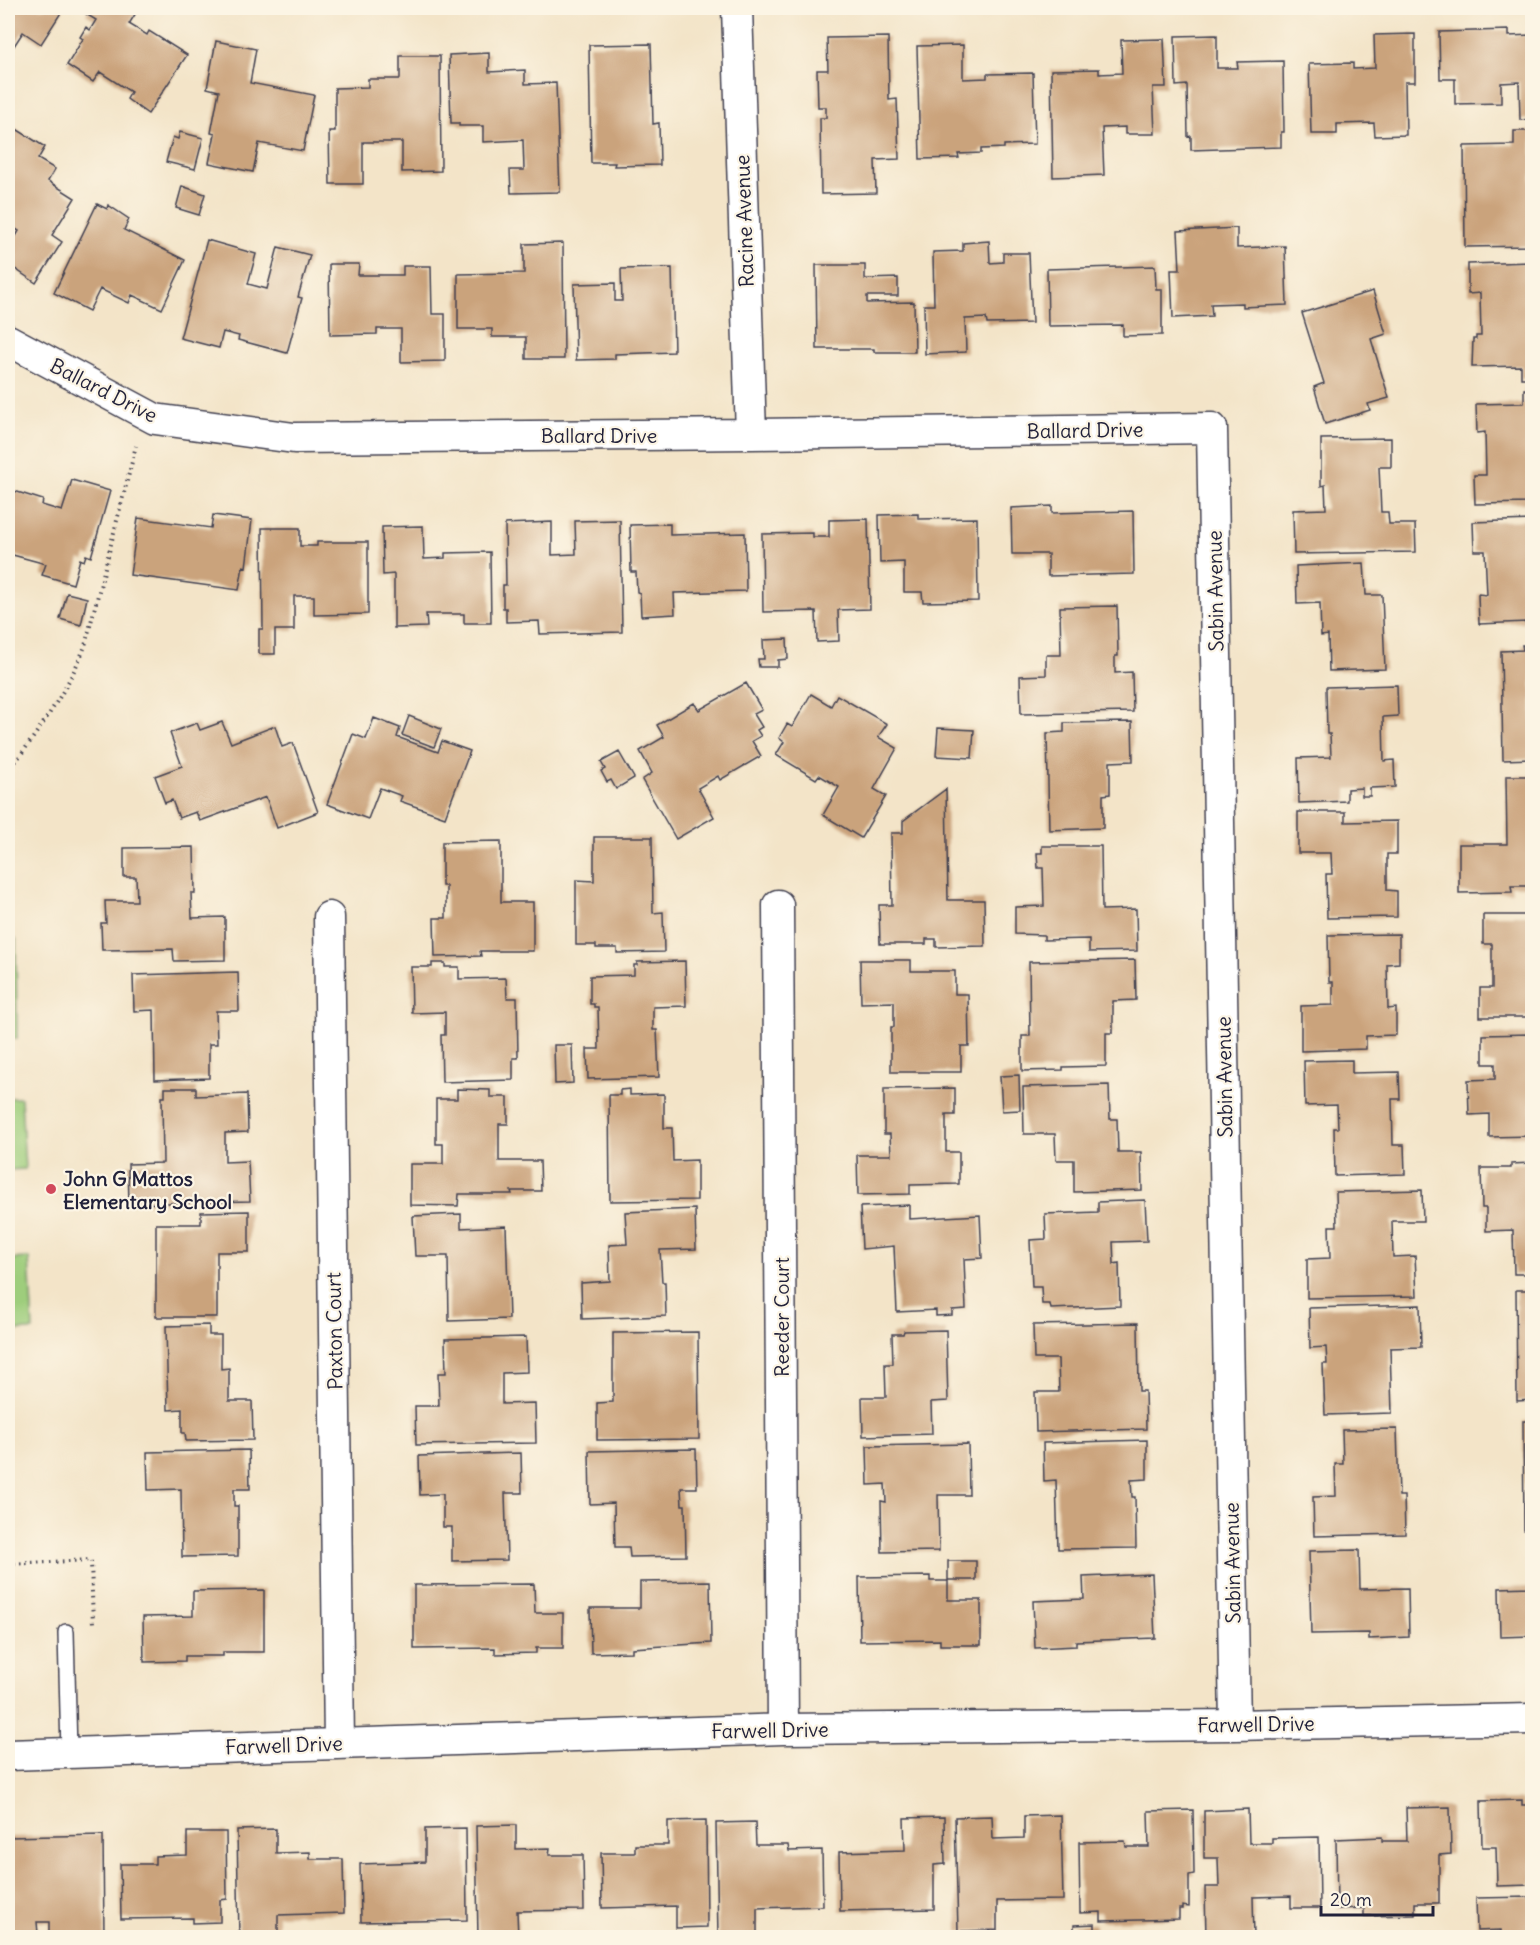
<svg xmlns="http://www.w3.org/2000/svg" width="1540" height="1945" font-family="Delius,sans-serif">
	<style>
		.green { fill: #9ecd7b; stroke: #60785b; stroke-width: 1.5 }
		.building { fill: #caa37c }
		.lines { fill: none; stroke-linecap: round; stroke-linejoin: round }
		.lane-casing { stroke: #413f50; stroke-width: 18 }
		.street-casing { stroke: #413f50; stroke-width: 33 }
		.path { stroke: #413f50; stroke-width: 4; stroke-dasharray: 1.5 4.5; stroke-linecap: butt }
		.lane { stroke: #fff; stroke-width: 15 }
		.street { stroke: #fff; stroke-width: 30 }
		.poi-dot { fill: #d1495b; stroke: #fcf5e5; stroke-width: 2 }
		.labels { text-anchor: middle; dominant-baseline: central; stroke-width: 4.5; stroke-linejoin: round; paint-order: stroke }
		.street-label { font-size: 20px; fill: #22223b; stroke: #fcf5e5 }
		.poi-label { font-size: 20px; font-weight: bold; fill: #22223b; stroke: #fcf5e5; text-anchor: start }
	</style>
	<rect width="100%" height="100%" fill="#fcf5e5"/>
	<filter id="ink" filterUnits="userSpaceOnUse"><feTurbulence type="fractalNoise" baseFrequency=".0167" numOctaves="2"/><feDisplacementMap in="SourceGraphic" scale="12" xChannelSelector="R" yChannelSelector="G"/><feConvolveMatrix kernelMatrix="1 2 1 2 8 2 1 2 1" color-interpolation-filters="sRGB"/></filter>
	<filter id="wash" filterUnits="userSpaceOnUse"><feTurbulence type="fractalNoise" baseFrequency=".008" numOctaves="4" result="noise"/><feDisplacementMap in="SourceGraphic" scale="24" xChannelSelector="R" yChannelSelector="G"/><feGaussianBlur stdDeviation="1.35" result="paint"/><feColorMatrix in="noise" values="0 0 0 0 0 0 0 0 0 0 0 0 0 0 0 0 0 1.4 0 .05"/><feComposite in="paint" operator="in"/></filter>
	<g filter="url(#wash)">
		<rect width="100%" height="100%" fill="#f3e4c8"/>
		<!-- green -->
		<path class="green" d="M8,934L16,939L17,1039H8Z
			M8,1098H21L25,1169L8,1170Z
			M29,1258L33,1330L8,1331V1259Z"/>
		<g id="blocks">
			<!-- building -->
			<path class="building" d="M8,8H64L41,44L23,32L14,46L8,42Z
				M91,8H139L129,24L147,35L149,31L187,55L148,114L127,99L131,92L100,72L93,82L67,65L83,39L80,37L86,27L90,30L96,20L86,14Z
				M1509,30V36L1532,35V119L1520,120L1519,82L1501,83V103L1455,104V79H1440L1439,32Z
				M1415,34V82H1405L1406,135L1375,136L1374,123L1337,124V134H1311L1309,64L1353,63V69L1375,68L1374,35Z
				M1217,35V68H1238L1237,62L1283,61L1284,132H1281V147L1191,150V136L1188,137L1187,85L1176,86L1175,36Z
				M888,37L889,100L897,99L899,159L875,160L876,193L821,194L820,118H826V107H818L817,70H828L827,38Z
				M1164,39L1166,87H1153L1155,134H1125V127L1102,128L1104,175L1053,177L1051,70L1099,69V74L1122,73L1121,40Z
				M216,41L256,49L250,83L314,95L303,151L259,143L253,172L209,163L215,134L211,133L219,91L207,88Z
				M651,44L653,124L659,123L660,165L614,166L615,163H591L589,45Z
				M963,45V79L987,78V74L1033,73L1035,144L1004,145V148L981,149V153L958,154L959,158L920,159L917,46Z
				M489,53V72L525,70V84L556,83L560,192L511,193L510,170H524L523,140L483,142V126H459V123H451L449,55Z
				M400,56H440L441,171L402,172V142H363V184H330L329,131H335V88L368,87V79H400Z
				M10,125L45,147L38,159L55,169L48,181L75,198L52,235L62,242L36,283L8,264V250L19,231L8,224V129Z
				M1514,131H1532V175H1531L1532,246L1465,247L1464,146L1514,145Z
				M180,132L203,138L195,169L166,162L173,137L178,139Z
				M182,186L205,194L199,215L176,208Z
				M97,204L107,209L108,205L129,219L124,230L185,260L162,309L132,295L129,303L100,289L89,311L54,293Z
				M1237,228V248L1285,246L1287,305L1243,307V303L1211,304L1212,316L1173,318L1171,270H1180L1178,231Z
				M207,240L256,254L248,284L267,289L278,247L310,255L298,297L302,298L287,353L238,340L239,336L223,332L219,348L180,338Z
				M989,241L990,263L1003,262V253H1029L1032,323L987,324L986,318L965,319L966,352L925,354L924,305H934L933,252L963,251V243Z
				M563,243L564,359H526V337H492V329H458V274L524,273V244Z
				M1532,262V378H1521V366L1472,367L1473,339H1476V336H1481L1480,293L1468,294V264Z
				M329,264H359L358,275H403V266H431L432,314H445V361L401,362V329H377V334L330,335Z
				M816,265H865V279L898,278V296H867V303L914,302L915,352H874V349H817Z
				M1155,266L1156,289H1162V335L1123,336V325L1048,326L1047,269Z
				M672,268L674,352L615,354V359L576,360L574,284L615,283V301H622L621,269Z
				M1373,291L1386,334L1371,339L1389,398L1368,404L1370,410L1325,424L1314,387L1324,383L1302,313Z
				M1524,389H1532V503L1475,504L1474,475H1486L1485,432L1477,433L1476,404L1524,403Z
				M1391,438V467H1379L1381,512H1388L1389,524H1415L1416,552L1294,554L1293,510L1326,509L1325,485L1321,486V439Z
				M72,480L110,491L91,557L86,555L84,561L80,559L73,584L42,575L46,564L9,554L8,558V489L43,500L42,505L62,511Z
				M1052,506V513L1133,511L1134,574L1048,576V554H1012L1011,508Z
				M918,514V519L977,518L978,601L923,602L922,592H904V562L880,563L879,515Z
				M213,515L252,520L246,567L243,566L239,590L130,575L138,518L211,528Z
				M868,519L870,609L838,610L839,641L817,642L816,611L763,612L762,534L813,533V537H829V520Z
				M620,520L622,632L540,634L539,621L506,622V608H503V585H506L505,524L552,522V555L576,554L575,521Z
				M1532,520V636H1527V622L1479,624L1478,594L1487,595L1485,551H1474L1473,522Z
				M670,524V535L745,533L746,591L674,593L675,614L641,616L640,593L637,592L636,572H631L630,525Z
				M423,526L424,559L445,558V553L490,552L491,623H464V614H426L427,627L394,628V574L383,575L382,527Z
				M262,528H300V546H317V542H368V614L314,615V596H294V630H275V654H259V629H263Z
				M1364,563L1366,595H1382L1385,669L1329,671L1328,635L1321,636L1320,603L1297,604L1296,566Z
				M67,593L87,598L81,625L60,619Z
				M1117,606L1118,656H1115V673L1132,672L1133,712L1021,714L1020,676L1046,675V655H1061L1060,607Z
				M787,639L788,659L778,660V667H759L758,659H764L763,640Z
				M1522,645H1532V759L1503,760L1501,651L1523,650Z
				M746,683L762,710L754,714L762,727L757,730L761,736L752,741L761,756L720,780L718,776L698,788L714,817L676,839L642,780L652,773L640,751L664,737L657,725L694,703L699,710Z
				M1397,685L1398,716L1383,717L1384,761L1394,760L1395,787L1370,788V796H1362V788L1347,789V801L1299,803L1298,758L1331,757L1330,734H1327L1326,687Z
				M811,694L831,706L837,695L887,724L878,737L897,748L874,789L886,796L861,838L823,815L839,787L819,775L816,779L776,755L784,742L779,738L787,724L792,727Z
				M409,716L441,729L434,747L402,735Z
				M374,718L400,728L397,737L438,752L442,741L470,751L445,817L400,801L402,796L380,788L368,819L327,804L353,734L366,739Z
				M222,722L231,743L275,726L282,747L293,743L318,812L277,828L266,797L200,821L196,812L179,818L172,800L165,803L155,776L182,766L170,733L197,723L200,730Z
				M1132,722L1133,761L1110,762V794L1103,795V828L1049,830L1047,733L1064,732V723Z
				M938,728L974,730L972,758L936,756Z
				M619,752L634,778L616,789L611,780L607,782L601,771L605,769L601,762Z
				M1506,776H1532V891H1530L1529,886H1511L1512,892L1459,893V844H1507Z
				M946,789L948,900H984L985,946L936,947V939H926V944H880L879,905H892L891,833H903V821Z
				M1298,812H1345V822L1397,821V854H1387V890L1397,891V917L1327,918L1326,874H1332L1331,853H1298Z
				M594,837H652L653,913L663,912L664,952L617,953V948H596V945H576V880L594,881Z
				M501,841V902H533V951H480L481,956L435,957L434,918H446V886H442V842Z
				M1042,846H1101L1102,910L1136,909L1137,951L1089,952V939L1044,940V935L1015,934V907L1044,906L1043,868H1038L1037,853H1042Z
				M194,847L195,893H191L192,918L225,917V960L174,961L173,949L102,950L101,923H106L105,901H137L136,877H124V848Z
				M1530,902H1532V1017H1480V988H1492V944H1483V915H1530Z
				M1399,934V963L1387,964L1388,1009L1396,1008V1035L1366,1036V1049L1301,1051V1006L1333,1005V982H1329L1328,935Z
				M860,960H911V971H955V994H968L969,1046H961V1072H891V1027H894V1002L861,1003Z
				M1135,960L1136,1000L1113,1001V1033H1106V1066L1063,1067V1070L1022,1071V1036H1030L1029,962Z
				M685,961L686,1006L653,1007V1030H657L659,1077L588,1079L587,1049H599L598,1007H594V1004H590V976L634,975V965H637V962Z
				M432,963H445V967H459V979L506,978L507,998H517L518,1058H513V1080L442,1082L441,1035H445V1012L412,1013L411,967H432Z
				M238,972L239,1011H216L217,1044H209V1078L155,1080L154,1010L134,1011L133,975Z
				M1532,1034V1136L1489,1137V1114L1469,1115L1468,1080L1495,1079V1064H1483V1035Z
				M554,1045H572L573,1083L555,1084Z
				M1352,1060V1073L1399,1072L1400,1099H1392L1393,1145H1404L1405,1174L1335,1176L1334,1128H1338L1337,1105L1305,1106L1304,1061Z
				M1019,1075L1020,1110L1002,1111L1000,1076Z
				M1109,1085L1110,1119H1117L1118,1152H1141L1142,1190L1074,1192V1160H1056L1055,1134H1024L1023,1087Z
				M165,1088H196V1096L247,1094L248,1132L225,1133V1162L248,1161L250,1201L129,1204L128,1164L163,1163L162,1097H165Z
				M955,1088V1115H946V1152H959V1184L910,1185V1194L858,1195L857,1155H891L890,1134H884V1089Z
				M457,1089L490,1090V1097H508V1124H499V1161H540L541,1191H511L512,1194H459L458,1206L410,1205V1164H443V1144H436V1099H457Z
				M630,1089V1095L664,1094V1128H672L673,1161L697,1160V1200L610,1201L609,1095H620V1090Z
				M1532,1163V1274H1514L1513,1230L1486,1231V1208H1482L1481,1168H1511V1164Z
				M1422,1190L1423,1221H1392L1393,1257L1415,1256L1417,1296L1307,1298V1259L1330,1258L1329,1226H1337L1336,1192Z
				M1145,1200L1147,1241L1113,1242L1114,1264L1119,1263L1120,1306L1051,1309L1050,1304H1042L1041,1287H1032L1030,1240L1046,1239L1045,1214L1098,1212V1202Z
				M909,1205V1219L980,1215L982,1258L964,1259L966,1309L952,1310V1315L936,1316V1310L897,1312L894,1246L862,1249L860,1207Z
				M695,1209L696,1249L660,1250L662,1282H665L666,1316L582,1319L581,1283L610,1281L609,1245L627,1244L625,1212Z
				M249,1211V1252H217V1317H156V1224H201V1212Z
				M461,1214V1228L506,1226L509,1319L449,1321L448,1256H415L413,1216Z
				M1516,1290H1532V1400L1517,1401Z
				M1420,1305L1421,1347L1390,1348L1392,1413L1325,1415L1323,1364H1327L1326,1347L1310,1348L1309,1308Z
				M1138,1323L1139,1391H1145L1146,1429L1036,1432L1035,1392H1059L1058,1359H1034L1033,1325Z
				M209,1325V1335H221V1369L229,1368V1401H252L253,1440L186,1441L185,1433H182V1409L168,1410L166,1326Z
				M946,1330L948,1401L931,1402L932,1434L863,1436L862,1397H886L885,1364H893L892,1334H903L904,1331Z
				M698,1332L699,1439L597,1440V1403L613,1402V1333Z
				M526,1337L527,1372L502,1373V1404L535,1403L536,1443L416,1445L415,1406H439L438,1373H446L445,1339Z
				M1523,1421H1532V1529L1524,1530Z
				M1397,1429L1399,1496H1404L1405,1534L1314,1536L1313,1497L1336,1496L1335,1464H1343L1342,1430Z
				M1147,1440V1479L1131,1480L1132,1497H1135L1136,1548L1058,1549L1056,1480L1044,1481L1043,1443Z
				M968,1444L969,1495H938L939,1551L882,1552L881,1501L886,1502L885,1484L868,1485L867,1446Z
				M696,1449L697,1488H681L682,1505H685L686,1556L630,1557L629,1547H615L614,1503L590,1504L589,1451Z
				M249,1450L250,1489H234V1506H238V1556L182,1557L181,1489L148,1490L147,1452Z
				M521,1453L522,1493H505L507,1560L452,1561V1527H443V1494L420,1495L419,1456Z
				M1359,1550L1360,1589L1408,1588L1409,1637L1369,1639V1633L1311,1634L1309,1551Z
				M948,1561H976V1580H948Z
				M1152,1574L1155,1638L1076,1641V1646L1035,1648L1033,1601L1084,1599L1083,1577Z
				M930,1576V1581H948V1600H981V1645H940V1640L860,1641L859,1577Z
				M710,1581L711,1643L632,1648V1652L591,1653L590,1608H640V1582Z
				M534,1584L535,1613H563V1648H536V1653L495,1654V1648L414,1649V1585Z
				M1530,1585H1532V1636L1500,1637L1499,1588L1530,1587Z
				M264,1590V1652H223V1656H185V1661L144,1662L143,1617L193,1616V1591Z
				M1522,1800V1805H1532V1885L1497,1886L1496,1847H1482L1481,1801Z
				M1450,1807L1451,1854L1439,1855V1903H1415V1915L1364,1916V1908L1337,1909L1336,1839L1382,1837V1841H1407L1406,1808Z
				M1248,1809L1249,1843H1272V1838L1319,1837L1320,1908H1291V1896L1253,1897L1254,1938H1206L1205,1887H1219L1218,1858H1204V1811Z
				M1193,1810L1194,1874L1189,1875V1907L1182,1906V1909H1179V1919L1101,1921V1912L1080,1913L1079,1842L1125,1841L1126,1847H1149L1148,1811Z
				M1061,1815L1063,1900L997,1901V1930L958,1931L955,1817L992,1816L993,1839L1024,1838V1816Z
				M944,1817L945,1864L934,1865V1909L840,1911L839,1852L905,1850L904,1818Z
				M706,1820L707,1927L676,1928V1906L602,1908L601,1853H635V1845H668V1821Z
				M755,1822L756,1845H788L789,1851L822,1850L823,1906L757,1908V1937L718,1938L716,1823Z
				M516,1825V1849L550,1848L549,1855H583L584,1910L517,1911L518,1938H478L476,1826Z
				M466,1828L467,1920L361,1922L360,1864L425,1862V1829Z
				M276,1829V1853L310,1852V1859H343L344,1913L278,1915V1937L239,1938L237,1830Z
				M187,1832H226L227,1899L220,1900V1922L193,1923V1918L121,1919L120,1864H155V1856L187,1855Z
				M103,1835L104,1938H49V1922H37L38,1934L8,1935V1837Z
				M1532,1897V1938H1501V1930L1477,1931L1476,1898Z
				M1095,1924V1938H1074V1925Z"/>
		</g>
	</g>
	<g filter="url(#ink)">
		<use href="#blocks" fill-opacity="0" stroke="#413f50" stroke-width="1.5"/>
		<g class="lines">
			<defs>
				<path id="lane" d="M66,1632L69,1752"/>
				<path id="street" d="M737,8L751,434
					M8,340L155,419L294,438L751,434L1212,428L1235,1725
					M778,905L783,1729
					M329,917L339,1744
					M8,1755L783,1729L1235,1725L1532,1719"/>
			</defs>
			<!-- lane casing -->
			<use href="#lane" class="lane-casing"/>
			<!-- street casing -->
			<use href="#street" class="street-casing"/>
			<!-- path -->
			<path class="path" d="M8,772C37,733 67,692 85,646L136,446
				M8,1564L91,1560L93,1625"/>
			<!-- lane -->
			<use href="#lane" class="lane"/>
			<!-- street -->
			<use href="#street" class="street"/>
		</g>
	</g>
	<!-- markers -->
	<circle class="poi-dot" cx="51" cy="1189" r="6"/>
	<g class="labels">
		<!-- street labels -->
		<g class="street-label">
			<text transform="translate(744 221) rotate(-92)">Racine Avenue</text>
			<text transform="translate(104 390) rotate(27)">Ballard Drive</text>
			<text transform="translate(1085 430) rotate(-1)">Ballard Drive</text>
			<text x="599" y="435">Ballard Drive</text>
			<text transform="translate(1215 591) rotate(-91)">Sabin Avenue</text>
			<text transform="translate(1224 1077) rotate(-91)">Sabin Avenue</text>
			<text transform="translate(781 1317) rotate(-90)">Reeder Court</text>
			<text transform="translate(334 1331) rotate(-91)">Paxton Court</text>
			<text transform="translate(1232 1563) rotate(-91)">Sabin Avenue</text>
			<text transform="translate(1256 1724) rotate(-1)">Farwell Drive</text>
			<text transform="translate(770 1730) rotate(-1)">Farwell Drive</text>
			<text transform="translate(284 1745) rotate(-2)">Farwell Drive</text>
		</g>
		<!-- poi labels -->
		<g class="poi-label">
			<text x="63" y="1178">John G Mattos<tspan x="63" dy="23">Elementary School</tspan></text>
		</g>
	</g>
	<!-- margin -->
	<rect width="1540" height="1945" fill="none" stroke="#fcf5e5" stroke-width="30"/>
	<!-- scale -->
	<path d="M1321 1906v9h112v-9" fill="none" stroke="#22223b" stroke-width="3"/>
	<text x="1330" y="1906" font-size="18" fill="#22223b" stroke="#fcf5e5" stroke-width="4.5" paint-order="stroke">20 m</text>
</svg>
